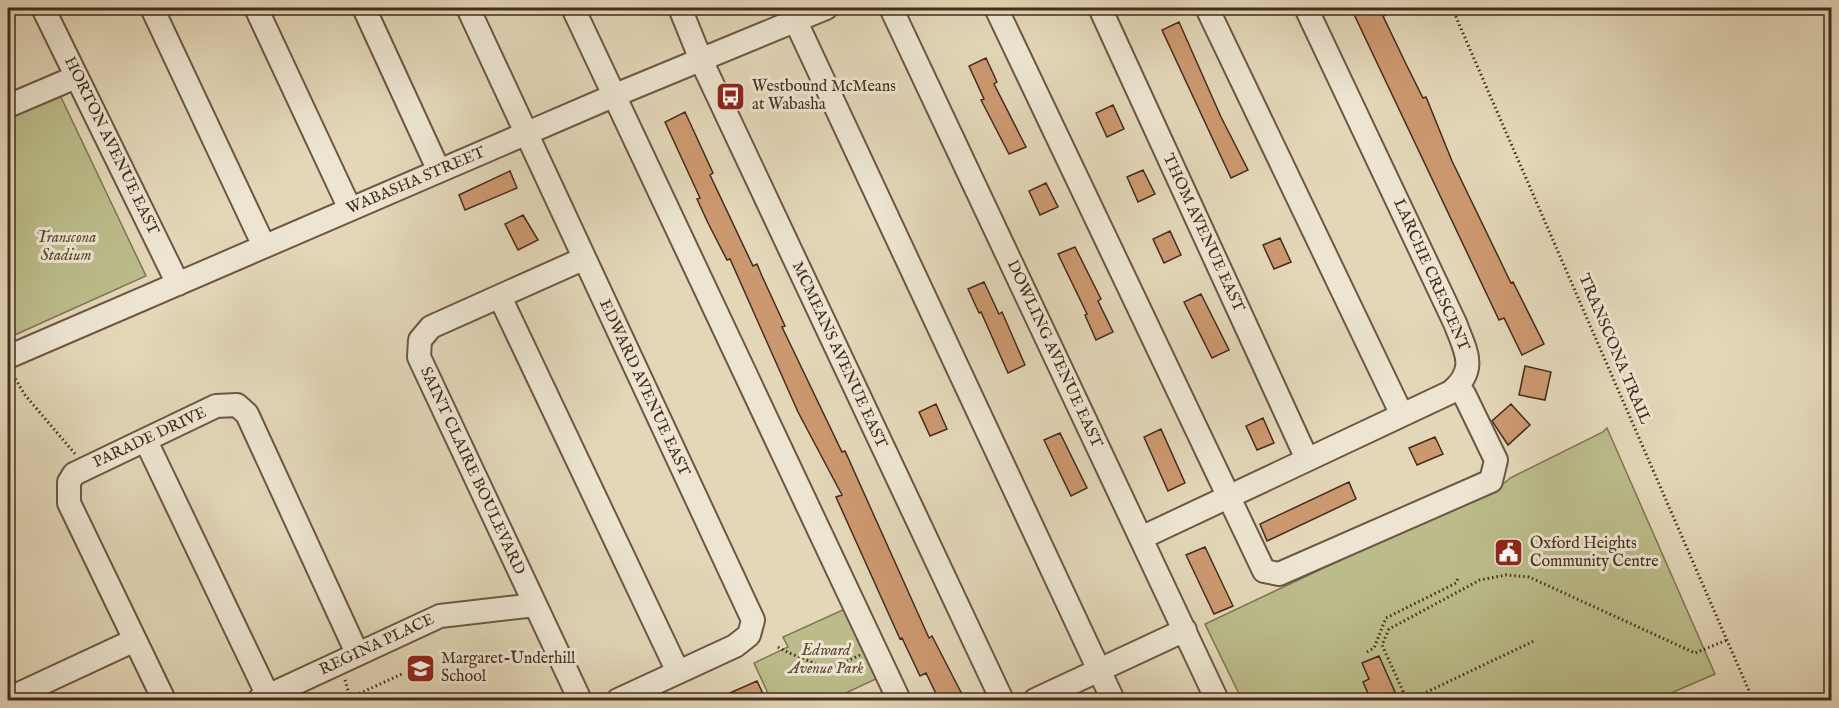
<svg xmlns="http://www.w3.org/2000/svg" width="1839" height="708" font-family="'IM FELL English',serif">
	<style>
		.green { fill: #bbbc8a; stroke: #807454; stroke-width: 1.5 }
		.building { fill: #cc9870; stroke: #442c1d; stroke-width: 1.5 }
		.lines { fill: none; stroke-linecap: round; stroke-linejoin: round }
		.minor-casing { stroke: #6c5744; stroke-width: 26 }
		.path { stroke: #442c1d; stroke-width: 3; stroke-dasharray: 1.5 3; stroke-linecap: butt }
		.minor { stroke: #ede5d1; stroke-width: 22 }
		.labels { text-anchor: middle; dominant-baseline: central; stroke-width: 6; stroke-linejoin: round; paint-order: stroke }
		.poi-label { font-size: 16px; fill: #442c1d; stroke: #ede5d1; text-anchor: start }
		.street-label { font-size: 16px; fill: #442c1d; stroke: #ede5d1 }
		.park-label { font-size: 16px; font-style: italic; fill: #5c4933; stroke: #ede5d1 }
	</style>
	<rect width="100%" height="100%" fill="#e3d7b8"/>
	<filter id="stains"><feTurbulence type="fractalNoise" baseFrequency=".00333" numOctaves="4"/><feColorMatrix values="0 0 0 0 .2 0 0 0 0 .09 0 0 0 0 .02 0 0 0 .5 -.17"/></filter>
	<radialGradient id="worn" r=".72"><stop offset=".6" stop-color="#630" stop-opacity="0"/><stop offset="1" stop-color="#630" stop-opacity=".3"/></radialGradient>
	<!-- green -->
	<path class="green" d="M59,93L146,276L8,338V114Z
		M1607,428L1715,674L1655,700H1242L1205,624L1506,482L1510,478L1603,432Z
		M847,608L878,678L831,700H771L754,663L788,647L783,637Z"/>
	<!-- building -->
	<path class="building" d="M1351,8H1401L1383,16L1406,64L1423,98L1426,97L1452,161L1511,283L1513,282L1544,344L1522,355L1504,318L1499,320Z
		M1179,22L1221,117L1248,170L1231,178L1162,30Z
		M986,58L997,82L994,84L1026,147L1009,154L981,100L984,99L969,66Z
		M1113,105L1124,129L1107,137L1096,113Z
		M685,112L713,173L710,175L753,266L757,264L762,276L785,326L782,327L842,452L845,451L929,638L932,636L965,700H939L926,673L920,676L902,638L900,639L836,497L842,495L798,412L730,259L727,260L708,223L697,199L700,198L665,122Z
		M1143,170L1155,194L1138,202L1127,177Z
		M510,171L517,188L465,210L459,195Z
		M1046,183L1058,207L1040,215L1029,191Z
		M523,215L538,240L518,250L505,224Z
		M1170,231L1181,255L1164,263L1153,239Z
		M1280,238L1291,262L1274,269L1263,245Z
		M1075,247L1101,299L1098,301L1113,332L1096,340L1085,315L1087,314L1058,254Z
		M984,282L999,314L1002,312L1025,365L1008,373L981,312L979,313L968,289Z
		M1201,294L1229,350L1212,358L1184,302Z
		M1525,366L1551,372L1545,400L1519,395Z
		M936,404L947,429L930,436L919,412Z
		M1511,404L1530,425L1508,445L1492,421Z
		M1263,418L1274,443L1257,450L1246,426Z
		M1161,429L1185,483L1168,491L1144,437Z
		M1060,433L1087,488L1071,496L1044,440Z
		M1435,437L1443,454L1417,465L1409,448Z
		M1349,482L1356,499L1267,541L1260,524Z
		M1205,547L1233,606L1214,614L1186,555Z
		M1379,656L1395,692L1371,700L1363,682L1369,679L1362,663Z
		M757,681L766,700H714Z"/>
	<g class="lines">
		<defs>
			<path id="minor" d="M43,8L178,284
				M152,8L264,246
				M256,8L350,209
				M364,8L439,171
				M468,8L753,620L749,635L735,646L618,700
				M573,8L899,700
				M680,8L701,60L1002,700
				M891,8L1217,700
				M996,8L1264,571L1279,574L1491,481L1496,460L1464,394L1458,386
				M1100,8L1307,459
				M1207,8L1402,415
				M790,9L1113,700
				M8,106L76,77
				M500,297L678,672
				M8,357L613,96L826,8
				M146,441L268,696
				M1141,538L1451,392C1478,369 1466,352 1455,323L1306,8
				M8,699L135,640
				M164,700L69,503V482L74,474L216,406L237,405L247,414L357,653
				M259,700L440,616L535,605
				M580,700L419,357L420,340L431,327L583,259
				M1035,700L1185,630"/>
		</defs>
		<!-- minor casing -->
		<use href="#minor" class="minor-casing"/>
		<!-- path -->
		<path class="path" d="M1452,8L1753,700
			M13,375L25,395L76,455
			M778,647C794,657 811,659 826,671L860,655
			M1367,652L1374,648L1386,618L1456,583L1458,578
			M345,680L351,700L356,695L404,673
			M1407,700L1382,645L1389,629L1480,580L1506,575L1529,577L1695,653L1727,640
			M1410,700L1536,640"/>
		<!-- minor -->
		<use href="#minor" class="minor"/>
	</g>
	<!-- icons -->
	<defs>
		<symbol id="bus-square" viewBox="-11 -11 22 22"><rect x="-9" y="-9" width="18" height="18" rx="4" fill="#8f2418" stroke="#ede5d1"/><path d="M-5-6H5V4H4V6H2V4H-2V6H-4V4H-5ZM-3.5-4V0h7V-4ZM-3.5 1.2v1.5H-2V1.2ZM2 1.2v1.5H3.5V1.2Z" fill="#fff"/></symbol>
		<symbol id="civic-square" viewBox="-11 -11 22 22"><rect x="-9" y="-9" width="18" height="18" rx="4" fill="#8f2418" stroke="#ede5d1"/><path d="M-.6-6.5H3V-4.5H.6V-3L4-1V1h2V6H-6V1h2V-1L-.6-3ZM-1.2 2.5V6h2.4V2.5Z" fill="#fff"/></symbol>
		<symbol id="school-square" viewBox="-11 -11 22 22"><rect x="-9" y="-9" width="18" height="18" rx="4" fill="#8f2418" stroke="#ede5d1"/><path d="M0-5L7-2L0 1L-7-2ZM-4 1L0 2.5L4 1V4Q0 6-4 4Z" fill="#fff"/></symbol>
	</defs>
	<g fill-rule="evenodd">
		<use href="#bus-square" x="714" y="80" width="33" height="33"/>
		<use href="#civic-square" x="1492" y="536" width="33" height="33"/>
		<use href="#school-square" x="404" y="652" width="33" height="33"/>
	</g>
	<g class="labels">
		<!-- poi labels -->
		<g class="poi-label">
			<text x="752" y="87">Westbound McMeans<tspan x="752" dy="18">at Wabasha</tspan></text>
			<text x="1530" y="544">Oxford Heights<tspan x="1530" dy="18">Community Centre</tspan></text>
			<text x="441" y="659">Margaret-Underhill<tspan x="441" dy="18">School</tspan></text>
		</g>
		<!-- street labels -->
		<g class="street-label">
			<text transform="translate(111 146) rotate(64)">HORTON AVENUE EAST</text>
			<text transform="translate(416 181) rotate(-23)">WABASHA STREET</text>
			<text transform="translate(1203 233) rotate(65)">THOM AVENUE EAST</text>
			<text transform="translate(1431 275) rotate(66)">LARCHE CRESCENT</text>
			<text transform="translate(1614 349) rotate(67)">TRANSCONA TRAIL</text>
			<text transform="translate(1054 354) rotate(65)">DOWLING AVENUE EAST</text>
			<text transform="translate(839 355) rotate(65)">MCMEANS AVENUE EAST</text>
			<text transform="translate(644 388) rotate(65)">EDWARD AVENUE EAST</text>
			<text transform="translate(150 438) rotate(-25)">PARADE DRIVE</text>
			<text transform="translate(472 471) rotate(65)">SAINT CLAIRE BOULEVARD</text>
			<text transform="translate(377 645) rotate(-25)">REGINA PLACE</text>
		</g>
		<!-- park labels -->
		<g class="park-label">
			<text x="66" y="238">Transcona<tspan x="66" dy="18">Stadium</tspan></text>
			<text x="826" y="651">Edward<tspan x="826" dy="18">Avenue Park</tspan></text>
		</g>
	</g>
	<!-- margin -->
	<rect width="1839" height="708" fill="none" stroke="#e3d7b8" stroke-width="30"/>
	<rect x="9" y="9" width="1821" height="690" fill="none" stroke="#442c1d" stroke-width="3"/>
	<rect x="15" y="15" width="1809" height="678" fill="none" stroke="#442c1d" stroke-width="1.5"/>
	<rect width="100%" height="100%" filter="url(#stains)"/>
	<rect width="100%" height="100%" fill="url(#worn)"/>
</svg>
